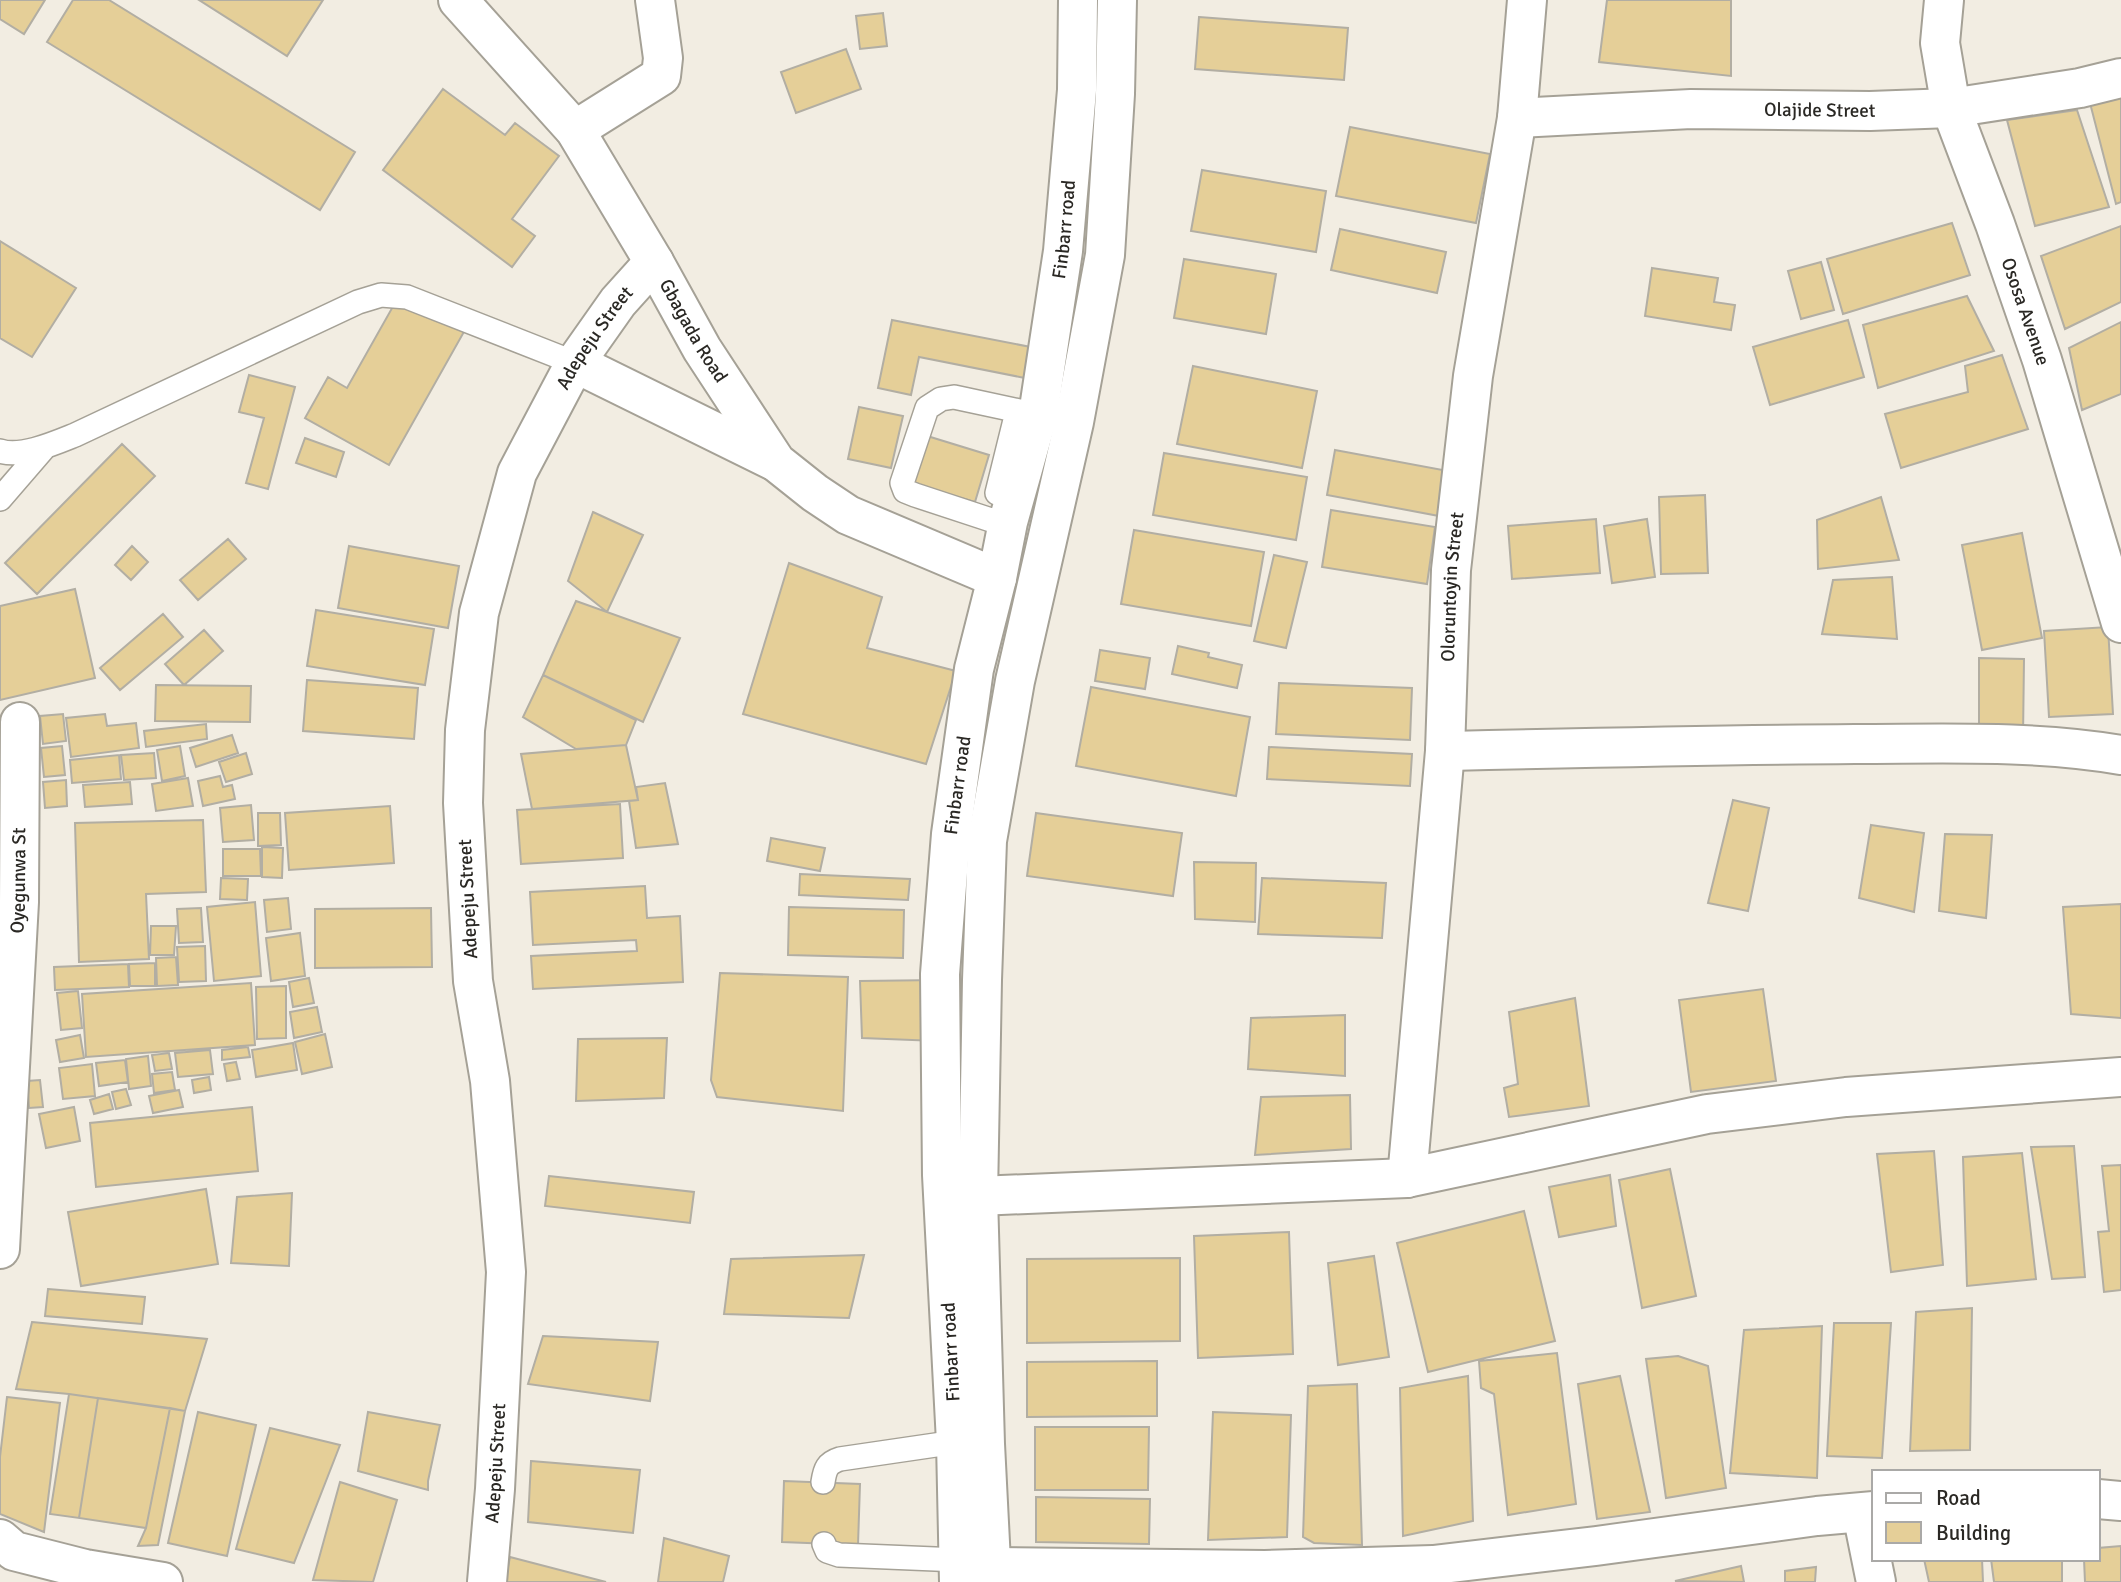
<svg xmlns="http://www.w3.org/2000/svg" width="2121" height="1582" font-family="Signika,sans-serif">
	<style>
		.building { fill: #e5cf98; stroke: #b2aea3; stroke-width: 2 }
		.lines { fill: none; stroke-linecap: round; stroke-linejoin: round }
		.service-casing { stroke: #a5a196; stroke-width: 26 }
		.minor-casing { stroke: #a5a196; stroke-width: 42 }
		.secondary-casing { stroke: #a5a196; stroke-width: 42 }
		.service { stroke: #fff; stroke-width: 23 }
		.minor { stroke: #fff; stroke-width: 38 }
		.secondary { stroke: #fff; stroke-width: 38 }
		.labels { text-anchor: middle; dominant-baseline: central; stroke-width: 7; stroke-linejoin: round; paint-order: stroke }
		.street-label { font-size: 19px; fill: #2a2824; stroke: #fff }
	</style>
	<rect width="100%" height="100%" fill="#f2ede2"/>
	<!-- building -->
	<path class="building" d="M0,0H45L24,34L0,19Z
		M73,0H109L355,152L320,210L47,42Z
		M199,0H323L287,56Z
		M1607,0H1731V76L1599,62Z
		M883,13L887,46L860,49L856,16Z
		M1199,17L1348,28L1344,80L1195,69Z
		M846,49L861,89L796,113L781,72Z
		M443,89L505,135L515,123L559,156L512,219L535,236L512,267L383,170Z
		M2121,96V202L2116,204L2090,103Z
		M2077,110L2109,207L2035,226L2007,120Z
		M1350,127L1490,154L1476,223L1336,196Z
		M1202,170L1326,191L1316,252L1191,231Z
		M1952,223L1970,275L1843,314L1827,259Z
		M2121,226V302L2065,329L2041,256Z
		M1340,229L1446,252L1437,293L1331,270Z
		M0,241L76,288L32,357L0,338Z
		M1184,259L1276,274L1266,334L1174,318Z
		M1821,262L1834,310L1801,319L1788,271Z
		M1652,268L1718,278L1714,302L1735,305L1731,330L1645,316Z
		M400,294L465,330L389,465L305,418L328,377L347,388Z
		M1967,296L1994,351L1878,388L1863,325Z
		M892,320L1036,348L1030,379L919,357L911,395L878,388Z
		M1848,320L1864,377L1770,405L1753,347Z
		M2121,322V394L2082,410L2069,348Z
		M2002,355L2028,429L1901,468L1885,414L1968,392L1965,366Z
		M1193,366L1317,391L1302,468L1177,444Z
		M249,375L295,387L268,489L246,483L264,418L239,412Z
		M859,407L903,416L891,468L848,459Z
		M924,435L989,455L975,502L909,483Z
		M305,438L344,452L336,477L296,463Z
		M122,444L155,476L37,594L5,563Z
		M1335,450L1448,471L1439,516L1327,495Z
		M1164,453L1307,477L1296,540L1153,515Z
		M1705,495L1708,573L1661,574L1659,497Z
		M1881,497L1899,560L1818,569L1817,520Z
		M1331,510L1435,527L1427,584L1322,567Z
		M593,512L643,535L607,612L568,581Z
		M1596,519L1600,573L1512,579L1508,526Z
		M1647,519L1655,577L1612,583L1604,526Z
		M1134,530L1264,552L1251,626L1121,604Z
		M2022,533L2042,638L1982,650L1962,545Z
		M228,539L246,559L198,600L180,580Z
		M132,546L148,562L131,580L115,565Z
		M349,546L459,566L448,628L338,608Z
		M1274,555L1307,562L1286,648L1254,641Z
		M789,563L882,597L867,648L956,671L926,764L743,714Z
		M1892,577L1897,639L1822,634L1833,580Z
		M75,589L95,678L0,700V606Z
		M576,601L680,638L643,722L543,675Z
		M316,610L434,629L425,685L307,666Z
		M163,614L183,637L120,690L100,668Z
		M2108,627L2113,714L2049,717L2044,631Z
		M204,630L223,651L184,685L165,664Z
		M1178,646L1209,653L1208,657L1242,665L1237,688L1172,674Z
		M1100,650L1150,658L1145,689L1095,681Z
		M1979,658L2024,659L2023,738H1979Z
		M543,675L636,720L626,745L576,749L523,717Z
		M307,680L418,688L414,739L303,731Z
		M1279,683L1412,688L1410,740L1276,734Z
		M156,685L251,686L250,722L155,721Z
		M1091,687L1250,717L1236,796L1076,766Z
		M63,714L66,741L43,744L40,716Z
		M105,714L107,726L136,723L139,748L71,757L66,718Z
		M206,724L207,739L146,747L144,731Z
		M232,735L238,753L196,767L190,748Z
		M626,745L638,800L532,809L521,754Z
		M62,746L65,775L44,777L41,748Z
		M180,746L185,776L162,781L157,750Z
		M1269,747L1412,754L1410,786L1267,779Z
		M154,753L156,778L124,780L121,755Z
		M246,753L252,774L226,782L219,762Z
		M119,755L121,779L72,783L70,760Z
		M220,776L223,787L232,785L235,799L203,806L198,781Z
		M188,778L193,806L156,811L152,784Z
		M66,780L67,806L45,808L43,782Z
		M130,782L132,804L85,807L83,785Z
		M665,783L678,844L636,848L629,801L638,800L636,787Z
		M1733,800L1769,808L1748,911L1708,903Z
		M620,804L623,858L521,864L517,810Z
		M251,805L254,840L223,842L220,808Z
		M390,806L394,863L289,870L285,813Z
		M258,813H280L281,845L258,846Z
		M1036,813L1182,833L1173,896L1027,876Z
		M203,820L206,892L146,894L149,959L79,962L75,823Z
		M1871,825L1924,833L1914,912L1859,898Z
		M1945,834L1992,835L1986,918L1939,911Z
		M771,838L825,848L820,871L767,861Z
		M262,847L283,848L282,878L262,877Z
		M223,849H260L261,876H223Z
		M1194,862L1256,863L1255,922L1195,919Z
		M800,874L910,879L908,900L799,895Z
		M221,878L248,879L247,900L220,899Z
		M1262,878L1386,883L1382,938L1258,934Z
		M645,886L647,918L680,916L683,982L533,989L531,956L637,951L636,940L533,945L530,892Z
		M288,898L291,929L267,932L264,900Z
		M255,902L261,976L214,981L207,907Z
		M2121,904V1018L2071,1014L2063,907Z
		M789,907L904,910L903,958L788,955Z
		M201,908L203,942L179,943L177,909Z
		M431,908L432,967L315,968V909Z
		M151,926H176L174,955H150Z
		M300,933L305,976L271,981L266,938Z
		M205,946L206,981L179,982L177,947Z
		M176,957L178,985L157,986L156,958Z
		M155,963V986H130L129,964Z
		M128,964L129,987L55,990L54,967Z
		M720,973L848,977L843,1111L717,1097L711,1080Z
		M309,978L314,1003L293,1007L289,982Z
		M939,980L937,1041L862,1038L860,981Z
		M251,983L255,1045L86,1057L82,994Z
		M286,986V1038L257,1039L256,987Z
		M1763,989L1776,1081L1691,1092L1679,1000Z
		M78,991L82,1028L61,1030L57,993Z
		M1575,998L1589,1106L1509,1117L1504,1088L1518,1084L1509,1012Z
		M317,1007L322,1032L294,1038L290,1012Z
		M1345,1015V1076L1248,1069L1251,1018Z
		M325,1034L332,1067L302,1074L295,1042Z
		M80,1035L84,1058L60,1062L56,1040Z
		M667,1038L664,1098L576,1101L578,1039Z
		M293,1043L297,1070L256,1077L252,1050Z
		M248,1047L250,1057L222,1060V1050Z
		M210,1050L213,1074L178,1077L175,1053Z
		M169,1053L172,1069L155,1071L152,1055Z
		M148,1056L151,1086L129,1089L126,1059Z
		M125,1060L128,1082L99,1086L96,1063Z
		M236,1062L240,1079L227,1081L224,1064Z
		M92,1064L95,1096L63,1099L59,1068Z
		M172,1072L175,1090L154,1093L152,1074Z
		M209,1077L211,1090L194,1093L192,1080Z
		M40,1080L43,1107L29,1108L27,1081Z
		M126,1089L131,1105L116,1109L112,1092Z
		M179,1090L183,1107L153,1113L149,1096Z
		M109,1094L113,1109L94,1114L90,1100Z
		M1350,1095L1351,1149L1255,1155L1261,1097Z
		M74,1107L80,1141L46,1148L39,1114Z
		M252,1107L258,1171L96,1187L90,1123Z
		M2074,1146L2085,1277L2052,1279L2031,1147Z
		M1934,1151L1943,1265L1891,1272L1877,1154Z
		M2022,1153L2036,1279L1967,1286L1963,1157Z
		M2121,1165V1290L2104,1292L2098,1232L2109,1231L2102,1166Z
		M1670,1169L1696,1296L1642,1308L1619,1180Z
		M1610,1175L1616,1226L1559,1237L1549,1187Z
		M549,1176L694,1192L690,1223L545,1206Z
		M206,1189L218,1264L81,1286L68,1212Z
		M292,1193L289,1266L231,1263L237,1197Z
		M1524,1211L1555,1341L1428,1372L1397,1243Z
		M1289,1232L1293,1354L1198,1358L1194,1236Z
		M864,1255L849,1318L724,1314L731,1259Z
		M1374,1256L1389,1357L1338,1365L1328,1263Z
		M1180,1258V1341L1027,1343V1259Z
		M48,1289L145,1297L142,1324L45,1316Z
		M1972,1308L1970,1450L1910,1451L1916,1312Z
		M32,1322L207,1339L185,1411L69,1394L16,1389Z
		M1834,1323H1891L1882,1458L1827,1456Z
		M1822,1326L1817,1478L1730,1473L1744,1330Z
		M543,1336L658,1342L650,1401L528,1384Z
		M1557,1353L1576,1504L1508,1515L1494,1394L1481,1388L1479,1361Z
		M1678,1356L1708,1366L1726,1488L1666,1498L1646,1359Z
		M1157,1361V1416L1027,1417V1362Z
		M1468,1376L1473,1521L1403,1536L1400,1388Z
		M1620,1376L1650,1512L1597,1519L1578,1384Z
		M1357,1384L1362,1545L1314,1543L1303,1537L1308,1386Z
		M69,1394L98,1398L79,1518L50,1514Z
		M7,1397L60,1403L44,1532L0,1514V1457Z
		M98,1398L170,1408L146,1528L79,1518Z
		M170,1408L185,1411L158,1545L138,1546L146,1528Z
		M198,1412L256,1425L227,1556L168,1543Z
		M368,1412L440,1425L428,1481V1490L358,1471Z
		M1213,1412L1291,1415L1287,1537L1208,1540Z
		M1035,1427H1149L1148,1490H1035Z
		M270,1428L340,1445L294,1563L236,1549Z
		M531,1461L640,1470L633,1533L528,1522Z
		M784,1481L860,1484L858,1545L782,1542Z
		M340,1482L397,1500L373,1582L313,1580Z
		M1036,1497L1150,1499L1149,1544L1036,1542Z
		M664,1538L729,1556L723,1582H658Z
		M2121,1546V1582H2085L2084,1559H2098V1548Z
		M510,1557L606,1582H505Z
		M1924,1559H1982L1983,1582H1929Z
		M1991,1559H2062V1582H1994Z
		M1741,1566L1744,1582L1675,1581Z
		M1816,1567L1815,1582H1785V1571Z"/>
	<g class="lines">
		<defs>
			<path id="service" d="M0,451C21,458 55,443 75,435L358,302L381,295L407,297L575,363
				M997,493L1017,412
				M0,499L44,448
				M1008,522L991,520L915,495L905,491L902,483L927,408L941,399L954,397L1038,415
				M823,1482C825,1469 827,1463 840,1459L956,1442
				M824,1544L827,1551L839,1555L959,1560"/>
			<g id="minor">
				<path id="s1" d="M458,0L575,130L654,262L702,349L776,462L815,493L848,515L997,578"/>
				<path id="s2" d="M1944,0L1940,43L1951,108L1995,224L2042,360L2121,623"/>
				<path id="s3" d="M1517,118L1691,109L1870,111L1951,108L2080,88L2121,78"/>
				<path d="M575,130L661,76L663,58L655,0"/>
				<path d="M575,363L774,461"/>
				<path d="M1445,751C1582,748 1718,745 1855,744C1943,744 2034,740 2121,755"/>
				<path id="s4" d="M1407,1178L1445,751L1451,570L1473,376L1517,118L1527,0"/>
				<path d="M978,1196L1407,1178L1707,1114L1846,1097L2121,1077"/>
				<path id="s5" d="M0,1249L19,902L20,722"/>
				<path d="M2098,1499L2121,1501"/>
				<path d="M1862,1513L1876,1582"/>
				<path d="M0,1539L14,1551L85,1569L163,1582"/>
				<path d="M991,1567L1265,1570L1433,1565L1596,1546L1817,1516L1874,1511"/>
				<path id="s6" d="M487,1582L495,1489L506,1272L490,1081L473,981L463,803L465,730L479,613L517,473L575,363L618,302L654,262"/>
			</g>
			<g id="secondary">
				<path id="s7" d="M959,1582L956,1442L942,1175L940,974L951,834L974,669L997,578L1008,522L1038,415L1063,251L1077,90L1078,0"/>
				<path d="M992,1582L985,1444L978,1196L982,980L987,841L1015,681L1074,422L1105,255L1115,94L1117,0"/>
			</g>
		</defs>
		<!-- service casing -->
		<use href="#service" class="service-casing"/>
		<!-- minor casing -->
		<use href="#minor" class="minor-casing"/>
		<!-- secondary casing -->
		<use href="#secondary" class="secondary-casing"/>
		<!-- service -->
		<use href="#service" class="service"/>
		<!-- minor -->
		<use href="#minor" class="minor"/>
		<!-- secondary -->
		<use href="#secondary" class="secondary"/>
	</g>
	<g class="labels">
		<!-- street labels -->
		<g class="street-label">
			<text stroke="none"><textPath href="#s3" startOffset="303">Olajide Street</textPath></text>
			<text stroke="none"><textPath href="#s7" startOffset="1365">Finbarr road</textPath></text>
			<text stroke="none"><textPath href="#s2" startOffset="326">Ososa Avenue</textPath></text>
			<text stroke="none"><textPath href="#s1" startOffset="408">Gbagada Road</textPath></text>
			<text stroke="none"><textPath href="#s6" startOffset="1274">Adepeju Street</textPath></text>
			<text stroke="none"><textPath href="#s4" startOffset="593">Oloruntoyin Street</textPath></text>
			<text stroke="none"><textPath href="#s7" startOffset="798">Finbarr road</textPath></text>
			<text stroke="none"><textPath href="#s5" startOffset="369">Oyegunwa St</textPath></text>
			<text transform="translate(468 899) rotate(-93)">Adepeju Street</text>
			<text transform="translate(951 1352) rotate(-93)">Finbarr road</text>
			<text stroke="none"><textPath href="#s6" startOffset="119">Adepeju Street</textPath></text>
		</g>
	</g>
	<!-- legend -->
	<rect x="1872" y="1470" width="228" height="91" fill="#ffffff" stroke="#aaa9a7" stroke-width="2"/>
	<rect x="1886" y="1493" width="35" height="10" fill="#ffffff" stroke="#aaa9a7" stroke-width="2"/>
	<text x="1936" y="1505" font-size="21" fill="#2a2824">Road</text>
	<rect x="1886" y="1522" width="35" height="21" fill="#e5cf98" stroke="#aaa9a7" stroke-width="2"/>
	<text x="1936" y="1540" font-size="21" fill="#2a2824">Building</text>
</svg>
